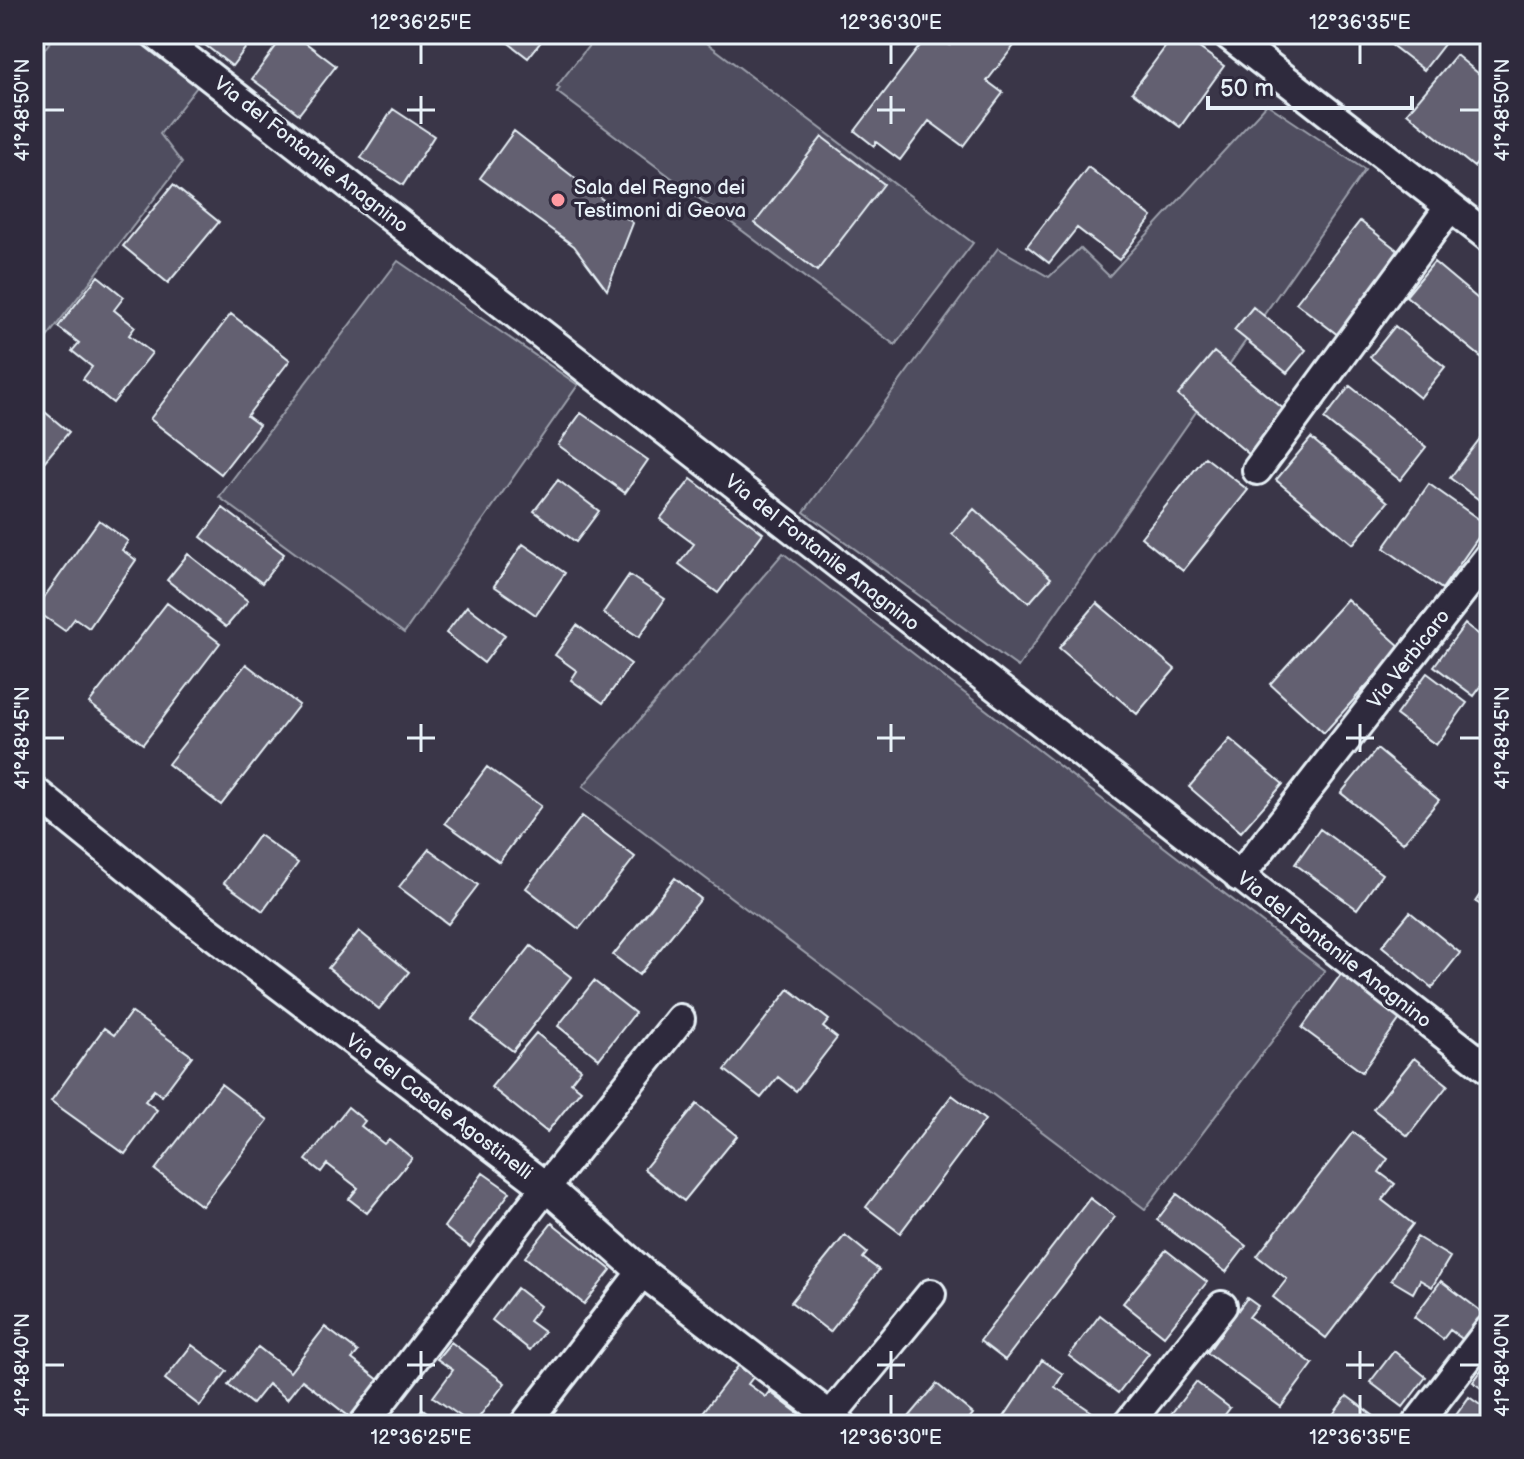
<svg xmlns="http://www.w3.org/2000/svg" width="1524" height="1459" font-family="'Balsamiq Sans',sans-serif">
	<style>
		.green { fill: #504e5f; stroke: #9ca0ac; stroke-width: 2 }
		.building { fill: #636171; stroke: #e8f1f8; stroke-width: 2 }
		.lines { fill: none; stroke-linecap: round; stroke-linejoin: round }
		.minor-casing { stroke: #e8f1f8; stroke-width: 34 }
		.minor { stroke: #2f2a3d; stroke-width: 28 }
		.ticks { fill: none; stroke: #e8f1f8; stroke-width: 3 }
		.poi-dot { fill: #ff9aa2; stroke: #2f2a3d; stroke-width: 3 }
		.labels { text-anchor: middle; dominant-baseline: central; stroke-width: 7; stroke-linejoin: round; paint-order: stroke }
		.street-label { font-size: 20px; fill: #e8f1f8; stroke: #2f2a3d }
		.poi-label { font-size: 20px; fill: #e8f1f8; stroke: #2f2a3d; text-anchor: start }
		.neatline { fill: none; stroke: #e8f1f8; stroke-width: 3 }
		.ticks-label { font-size: 20px; text-anchor: middle; fill: #e8f1f8 }
	</style>
	<rect width="100%" height="100%" fill="#3a3648"/>
	<filter id="ink" filterUnits="userSpaceOnUse"><feTurbulence type="fractalNoise" baseFrequency=".0125" numOctaves="2"/><feDisplacementMap in="SourceGraphic" scale="16" xChannelSelector="R" yChannelSelector="G"/><feConvolveMatrix kernelMatrix="1 2 1 2 8 2 1 2 1" color-interpolation-filters="sRGB"/></filter>
	<g filter="url(#ink)">
		<!-- green -->
		<path class="green" d="M56,34H136L200,83L160,134L182,163L34,354V63Z
			M598,34H695L973,243L895,345L557,92L560,88L557,86Z
			M1267,104L1365,170L1018,667L804,512L998,248L1049,277L1080,248L1109,276Z
			M398,261L578,385L404,633L219,497Z
			M783,553L1325,971L1145,1209L583,786Z"/>
		<!-- building -->
		<path class="building" d="M191,34H256L232,66Z
			M285,34H294L336,66L299,114L252,79Z
			M505,34H547L528,58L502,38Z
			M929,34H935L950,45L958,34H1023L987,81L1003,93L963,146L929,121L900,160L876,142L874,146L855,131Z
			M1175,34H1180L1224,66L1180,127L1132,92Z
			M1377,34H1452L1424,70Z
			M1489,34H1490V53L1480,46Z
			M1456,55L1490,83V148L1474,167L1407,113Z
			M393,109L434,136L403,185L361,158Z
			M514,131L633,223L607,290L574,246L480,178Z
			M822,137L884,184L817,271L755,223Z
			M1088,167L1152,217L1119,260L1077,228L1049,263L1027,246Z
			M173,185L219,222L168,283L123,246Z
			M1360,221L1401,253L1338,335L1296,303Z
			M1434,262L1490,309V347L1481,357L1406,296Z
			M98,276L124,297L114,310L135,327L129,335L152,353L113,403L83,379L92,367L72,351L79,343L58,327Z
			M1253,307L1306,350L1287,373L1234,330Z
			M231,314L290,360L247,416L259,425L221,474L150,419Z
			M1395,326L1445,367L1420,398L1370,357Z
			M1214,352L1286,411L1250,455L1178,395Z
			M1350,386L1426,447L1400,480L1324,419Z
			M34,403L69,432L34,474Z
			M581,413L648,460L625,493L558,445Z
			M1488,428L1490,430V508L1450,478Z
			M1311,438L1388,502L1353,544L1276,480Z
			M1205,457L1248,490L1183,571L1141,537Z
			M691,479L763,533L718,593L679,564L694,544L660,519Z
			M558,480L599,511L576,542L534,511Z
			M1429,484L1487,525L1442,589L1384,548Z
			M223,508L284,554L262,583L201,537Z
			M974,509L1051,578L1029,603L952,534Z
			M99,520L128,541L122,550L136,560L89,628L75,618L65,631L35,610Z
			M523,544L565,573L536,615L494,586Z
			M188,554L248,601L226,627L167,580Z
			M629,575L665,599L639,637L603,613Z
			M1347,599L1401,647L1324,733L1270,684Z
			M167,603L220,643L143,744L89,703Z
			M1097,603L1175,669L1137,714L1059,648Z
			M467,606L505,635L484,663L446,633Z
			M1465,624L1490,643V674L1474,696L1434,666Z
			M577,625L631,664L603,703L571,680L577,671L555,655Z
			M246,664L299,705L221,805L168,764Z
			M1427,673L1467,703L1436,745L1396,715Z
			M1230,739L1283,784L1241,832L1189,787Z
			M1377,749L1439,800L1403,843L1341,793Z
			M487,767L541,806L499,862L445,823Z
			M582,816L635,857L579,929L526,888Z
			M1320,829L1382,874L1357,909L1295,864Z
			M259,835L298,863L263,911L224,883Z
			M429,849L478,885L448,924L399,887Z
			M675,878L701,899L639,975L613,955Z
			M1490,881V911L1476,902Z
			M1410,912L1460,953L1432,988L1382,946Z
			M359,931L409,972L379,1009L328,968Z
			M531,946L571,977L513,1051L472,1020Z
			M1342,973L1402,1016L1362,1072L1302,1028Z
			M594,981L635,1013L599,1059L558,1026Z
			M789,989L829,1020L823,1027L837,1038L796,1091L778,1077L761,1098L725,1070Z
			M131,1012L192,1056L162,1096L154,1090L145,1101L157,1110L125,1154L51,1101L104,1028L114,1035Z
			M536,1033L581,1069L571,1082L581,1090L547,1132L491,1087Z
			M1414,1058L1448,1085L1408,1136L1373,1109Z
			M221,1084L268,1120L202,1206L155,1170Z
			M952,1095L985,1120L900,1233L866,1207Z
			M697,1104L737,1136L684,1201L644,1169Z
			M348,1107L365,1121L361,1126L384,1144L389,1139L412,1158L367,1213L349,1199L358,1188L327,1164L321,1172L306,1160Z
			M1353,1132L1388,1159L1379,1172L1395,1184L1382,1200L1413,1224L1326,1338L1273,1297L1287,1279L1257,1256Z
			M483,1173L510,1192L470,1247L444,1227Z
			M1490,1174V1195L1480,1188Z
			M1177,1194L1246,1246L1226,1272L1157,1220Z
			M1090,1198L1115,1217L1005,1360L980,1341Z
			M552,1223L611,1270L584,1304L525,1257Z
			M845,1235L867,1253L863,1258L879,1270L830,1332L791,1302Z
			M1417,1237L1450,1257L1432,1287L1420,1280L1413,1293L1391,1280Z
			M1166,1250L1207,1282L1164,1336L1123,1303Z
			M1441,1281L1486,1315L1465,1341L1450,1330L1443,1339L1414,1317Z
			M517,1288L540,1306L529,1321L544,1332L530,1350L492,1320Z
			M1247,1298L1258,1306L1249,1317L1313,1364L1281,1407L1207,1353Z
			M1100,1315L1149,1353L1118,1393L1069,1356Z
			M325,1327L358,1352L352,1359L380,1381L351,1418L302,1380L287,1399L268,1384L252,1404L228,1385L258,1347L290,1372Z
			M451,1342L505,1383L473,1425L433,1397L453,1370L437,1359Z
			M192,1345L227,1371L200,1406L165,1379Z
			M1394,1351L1426,1377L1403,1407L1370,1382Z
			M1490,1359V1395L1473,1382Z
			M1042,1360L1063,1374L1055,1387L1101,1418L1097,1425H1016L1004,1417Z
			M739,1365L754,1376L748,1384L766,1397L770,1392L811,1423L809,1425H703L697,1420Z
			M1196,1382L1230,1408L1217,1425H1174L1167,1419Z
			M937,1384L973,1414L964,1425H917L908,1418Z
			M1347,1396L1386,1425H1325Z
			M1469,1397L1490,1412V1425H1449Z
			M423,1409L443,1425H410Z
			M567,1416L578,1425H560Z"/>
		<g class="lines">
			<defs>
				<path id="minor" d="M155,34L1490,1070
					M1227,34L1490,238
					M1257,470L1449,208
					M34,791L187,915L546,1187L642,1272L842,1425
					M1239,877L1490,555
					M364,1424L546,1187L680,1019
					M524,1425L642,1272
					M823,1425L931,1294
					M1127,1425L1222,1306
					M1416,1425L1490,1329"/>
			</defs>
			<!-- minor casing -->
			<use href="#minor" class="minor-casing"/>
			<!-- minor -->
			<use href="#minor" class="minor"/>
		</g>
	</g>
	<!-- ticks -->
	<path class="ticks" d="M421,44V64M891,44V64M1360,44V64M421,96V124M891,96V124M44,110H64M407,110H435M877,110H905M1460,110H1480M421,724V752M891,724V752M1360,724V752M44,738H64M407,738H435M877,738H905M1346,738H1374M1460,738H1480M421,1351V1379M891,1351V1379M1360,1351V1379M44,1365H64M407,1365H435M877,1365H905M1346,1365H1374M1460,1365H1480M421,1395V1415M891,1395V1415M1360,1395V1415"/>
	<!-- markers -->
	<circle class="poi-dot" cx="558" cy="200" r="8"/>
	<g class="labels">
		<!-- street labels -->
		<g class="street-label">
			<text transform="translate(311 155) rotate(38)">Via del Fontanile Anagnino</text>
			<text transform="translate(822 553) rotate(38)">Via del Fontanile Anagnino</text>
			<text transform="translate(1409 659) rotate(-52)">Via Verbicaro</text>
			<text transform="translate(1334 950) rotate(38)">Via del Fontanile Anagnino</text>
			<text transform="translate(439 1107) rotate(37)">Via del Casale Agostinelli</text>
		</g>
		<!-- poi labels -->
		<g class="poi-label">
			<text x="574" y="188">Sala del Regno dei<tspan x="574" dy="23">Testimoni di Geova</tspan></text>
		</g>
	</g>
	<!-- margin -->
	<rect width="1524" height="1459" fill="none" stroke="#2f2a3d" stroke-width="88"/>
	<!-- scale -->
	<path d="M1208 96v12h204v-12" fill="none" stroke="#e8f1f8" stroke-width="4"/>
	<text x="1220" y="96" font-size="24" fill="#e8f1f8" stroke="#2f2a3d" stroke-width="6" paint-order="stroke">50 m</text>
	<rect x="44" y="44" width="1436" height="1371" class="neatline"/>
	<g class="ticks-label">
		<text x="421" y="29">12°36'25"E</text>
		<text x="891" y="29">12°36'30"E</text>
		<text x="1360" y="29">12°36'35"E</text>
		<text transform="translate(22 110) rotate(-90)" y="7">41°48'50"N</text>
		<text transform="translate(1502 110) rotate(-90)" y="7">41°48'50"N</text>
		<text transform="translate(22 738) rotate(-90)" y="7">41°48'45"N</text>
		<text transform="translate(1502 738) rotate(-90)" y="7">41°48'45"N</text>
		<text transform="translate(22 1365) rotate(-90)" y="7">41°48'40"N</text>
		<text transform="translate(1502 1365) rotate(-90)" y="7">41°48'40"N</text>
		<text x="421" y="1444">12°36'25"E</text>
		<text x="891" y="1444">12°36'30"E</text>
		<text x="1360" y="1444">12°36'35"E</text>
	</g>
</svg>
